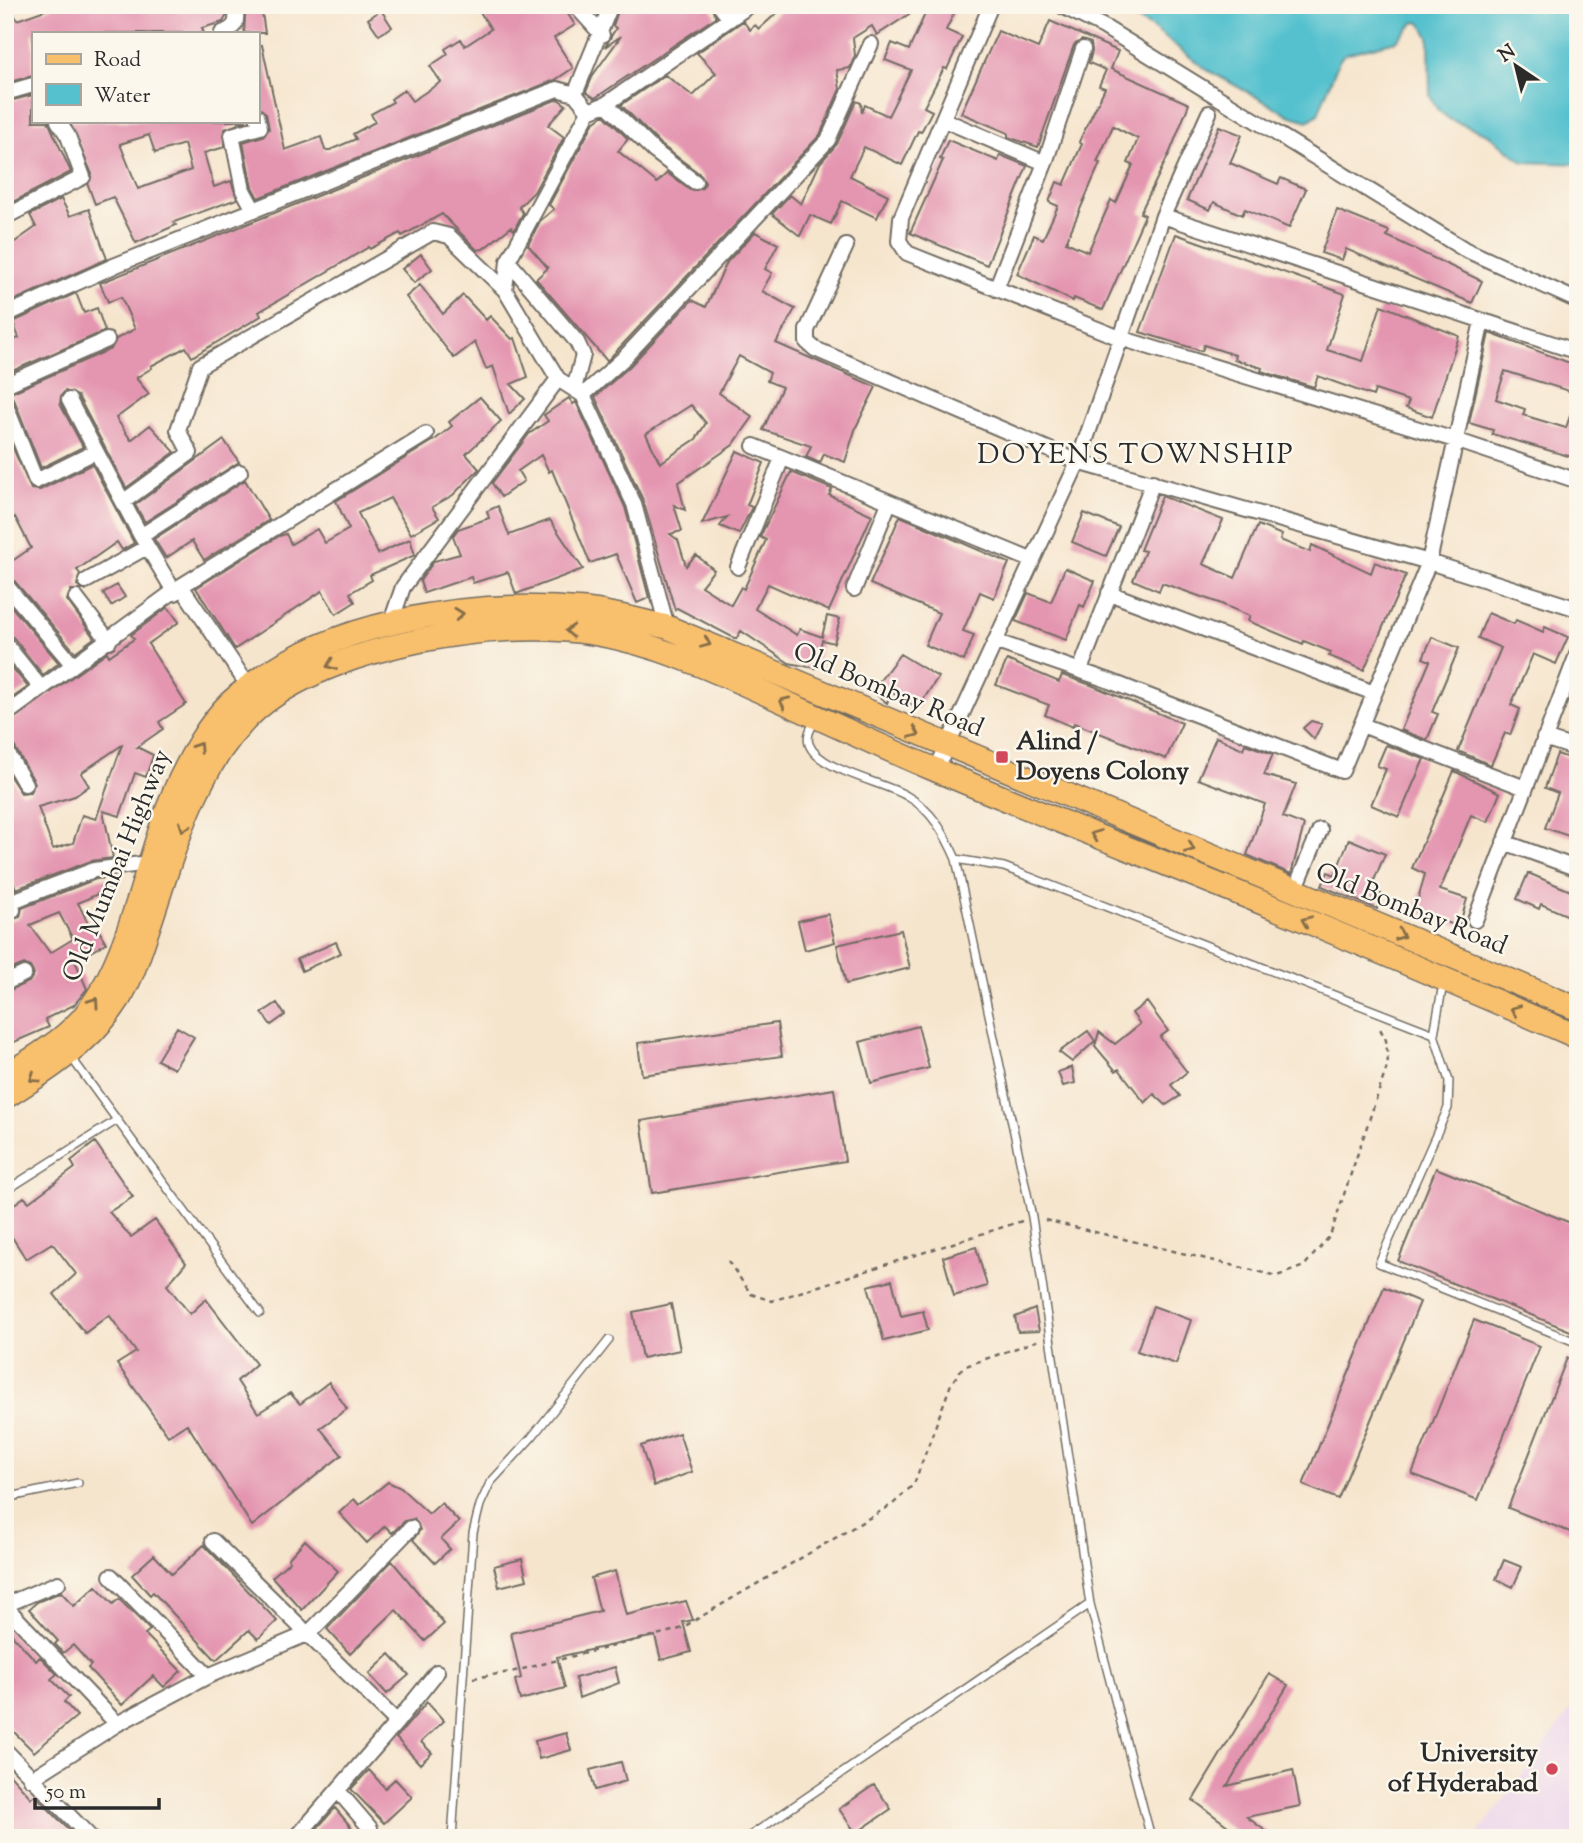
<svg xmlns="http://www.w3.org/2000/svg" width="1583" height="1843" font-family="'Sorts Mill Goudy',serif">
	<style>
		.built { fill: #ebd1eb }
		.water { fill: #55c1ce; stroke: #40767c; stroke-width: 2 }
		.building { fill: #e495b0; fill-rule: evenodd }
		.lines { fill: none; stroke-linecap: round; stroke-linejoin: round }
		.lane-casing { stroke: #726c64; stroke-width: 10 }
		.street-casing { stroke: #726c64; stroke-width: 18 }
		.primary-casing { stroke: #726c64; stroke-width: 26 }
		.path { stroke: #726c64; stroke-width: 2.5; stroke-dasharray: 5 5; stroke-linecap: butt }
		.lane { stroke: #fff; stroke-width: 7 }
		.street { stroke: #fff; stroke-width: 14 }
		.primary { stroke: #f8bf6c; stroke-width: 23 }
		.oneway { stroke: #876e48 }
		.poi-dot { fill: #d1495b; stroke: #fbf7ec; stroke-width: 2.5 }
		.labels { text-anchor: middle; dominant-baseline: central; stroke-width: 5; stroke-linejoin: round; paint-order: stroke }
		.street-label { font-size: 26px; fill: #2b2b2b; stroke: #fbf7ec }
		.poi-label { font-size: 26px; font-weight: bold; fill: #2b2b2b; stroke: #fbf7ec; text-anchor: start }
		.neighbourhood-label { font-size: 28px; letter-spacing: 2px; fill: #2b2b2b; stroke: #fbf7ec }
	</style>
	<rect width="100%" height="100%" fill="#fbf7ec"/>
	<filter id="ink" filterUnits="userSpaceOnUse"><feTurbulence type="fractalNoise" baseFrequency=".0143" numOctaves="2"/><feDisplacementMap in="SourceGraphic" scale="14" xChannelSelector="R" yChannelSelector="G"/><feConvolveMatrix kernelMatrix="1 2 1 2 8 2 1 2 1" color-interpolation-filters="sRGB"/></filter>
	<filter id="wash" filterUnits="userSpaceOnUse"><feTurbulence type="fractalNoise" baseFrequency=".00686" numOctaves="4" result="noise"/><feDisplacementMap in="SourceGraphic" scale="28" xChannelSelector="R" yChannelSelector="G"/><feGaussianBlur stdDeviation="1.57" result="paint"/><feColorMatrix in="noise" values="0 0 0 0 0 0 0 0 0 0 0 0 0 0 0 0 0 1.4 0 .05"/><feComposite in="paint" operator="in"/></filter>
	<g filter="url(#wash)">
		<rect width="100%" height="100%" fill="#f6e5cd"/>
		<!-- built -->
		<path class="built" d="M1578,1700V1838H1475Z"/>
		<!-- water -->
		<path class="water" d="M1106,5H1578V164L1523,162L1488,134L1451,120L1438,110L1430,96L1429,37L1421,23L1415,22L1396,41L1345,54L1339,60L1318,114L1308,121L1291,116L1207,70L1150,26Z"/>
		<g id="blocks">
			<!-- building -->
			<path class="building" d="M5,5H10L17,20L51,8L50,5H226L227,15L223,22L202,28L204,33H33V76L5,83Z
				M246,5H274V10L262,13L265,33H244Z
				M490,5H562L575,25L554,38L573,68L555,80L258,198L252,187L243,142L263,136L269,129L266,113L257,107V46L262,45L285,150L321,137L325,150H330L356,139L353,134L375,122L371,114L393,102L391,99L404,90L412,101L441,82L430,66L448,54L445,49L461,39L465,46L491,29L480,12Z
				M620,5H710L716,17L595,98L586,92L593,75L621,36L605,47L616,28L613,26Z
				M775,5H923L877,35L872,26L853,38L855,55L850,68L837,70L840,89L820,135L607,361L536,279L548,268L528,245L540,221L554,209L549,205L594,122L604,115L628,139L618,151L657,183L667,173L690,190L702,188L705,183L701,175L660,144L621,105L665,75L693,96L716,73L697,53L743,21L750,30L755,25L759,29L779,11Z
				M929,5H958L946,30L962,37L947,69L944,68L924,107L932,111L921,132L918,131L902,165L864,147L850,176L888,195L877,218L842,201L831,224L810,215L800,236L772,214L790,195L801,204L820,163L837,144L856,101L861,103L862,113L865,105L888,116L911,70L885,60L892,43L909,50Z
				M381,10L392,27L379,35L368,19Z
				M1050,21L1118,51L1111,69L1189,104L1170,152L1140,213L1145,215L1103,310L1074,298L1073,301L1017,274L1034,235L1043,239L1058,206L1049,202L1057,182L1064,185L1082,144L1079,142L1105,88L1099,86L1106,70L1089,63L1092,51L1091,43L1082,40L1074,45L1038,147L1008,137V133L961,113L998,31L1038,48ZM1113,126L1138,139L1128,163L1133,165L1116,203L1111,200L1088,252L1066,242L1100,163L1097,162Z
				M33,95V121H48L71,172L5,206V102Z
				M558,99L566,105L548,125L564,137L534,192L519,207L523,213L514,230L511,227L483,249L477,250L442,214L402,236L400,233L370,249L369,247L259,312L261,316L192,357L186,347L151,366L152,368L136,378L149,394L116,418L131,440L150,425L175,452L126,488L78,396L65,391L61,396L60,404L83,447L41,468L14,399L8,394L111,349L116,339L135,329L121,297L108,302L100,283Z
				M69,121H247L225,129V147L204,153L214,187L231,181L237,199L174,222L176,225L136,243L113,197L95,204L88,185L92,174ZM149,135L155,153L184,144L191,170L138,189L120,144Z
				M1219,126L1242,135L1230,163L1278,184L1281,178L1306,189L1289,228L1245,209L1242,215L1214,202L1210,210L1187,200Z
				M948,140L998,161L1000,155L1027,166L987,265L910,233L943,160L940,159Z
				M61,199L70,216L89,209L107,259L6,304L5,249L36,227L30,215Z
				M1337,210L1389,231L1387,236L1482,281L1472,303L1346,249L1342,260L1321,253Z
				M755,232L778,244L765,269L772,273L762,291L795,309L776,343L876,387L856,427L845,462L824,454L820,463L806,457L811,446L763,430L782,387L767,381L770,373L739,356L719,393L753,417L733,445L678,483L685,510L674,505L682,531L670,534L678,540L686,566L696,555L714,570L701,586L731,605L741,587L744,589L766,540L760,537L791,472L832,489L829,495L872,515L829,611L768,584L755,609L797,635L800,629L822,637L827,616L840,619L834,643L822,640L815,668L789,663L741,631L736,639L677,608L675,610L643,500L595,397L630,366L692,300L706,307L727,262ZM691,405L706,423L696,439L660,463L646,434Z
				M1176,234L1345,294L1327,350L1363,361L1381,305L1459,336L1432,417L1406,408L1409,401L1375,390L1373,396L1318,376L1314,387L1261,371L1262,368L1234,359L1235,355L1204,345L1202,351L1140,332Z
				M421,254L432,269L414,283L402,269Z
				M420,285L443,314L463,295L486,320L490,316L512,339L515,338L528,377L511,384L525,399L509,414L493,366L486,369L475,342L454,358L406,297Z
				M76,293L84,313L97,308L105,331L5,374V343L19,338L13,322Z
				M1489,333L1578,366V394L1505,371L1496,399L1525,409L1523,415L1566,428L1575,401L1578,402V440L1572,457L1492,434L1493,430L1469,423Z
				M480,397L501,421L466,454L479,469L453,495L432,507L439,518L411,534L390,498L358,513L378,554L410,539L415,555L370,575L372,580L350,593L355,602L336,614L322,591L235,649L196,588L279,536L286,534L291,544L317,529L325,543L349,529L336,501L436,439L452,426L449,422Z
				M569,398L573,404L576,402L625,507L649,598L637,603L616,554L590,563L552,470L549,472L541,455L518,471L524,481L501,497L492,483L529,434L548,421L544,415Z
				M5,430L31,489L40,490L92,464L134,543L122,550L117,542L77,570L80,574L77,585L84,590H71L67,600L94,638L75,652L12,578L5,575V566L31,548L15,517L5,523Z
				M224,440L239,462L145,522L135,505Z
				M737,451L764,463L747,505L752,507L739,534L720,526L727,517L702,524Z
				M245,480L269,520L204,560L192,541L166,558L154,539Z
				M1162,496L1223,520L1203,564L1235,578L1258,525L1282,535L1280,540L1310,552L1312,545L1371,573L1375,562L1406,575L1364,670L1329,656L1331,652L1304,641L1303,644L1248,621L1250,616L1219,603L1162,583L1159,591L1133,580L1145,551L1140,550Z
				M498,506L509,535L550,520L583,569L516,594L508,572L473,583L471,577L424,593L420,581L434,561L460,554L453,536L458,529L489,518L487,511Z
				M1084,513L1119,527L1106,556L1072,542Z
				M900,516L1009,563L994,598L980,592L963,631L974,635L964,661L925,645L939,613L870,584Z
				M1065,568L1095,581L1084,607L1080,605L1066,640L1015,621L1028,593L1051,602Z
				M117,585L125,597L111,606L103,593Z
				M5,599L59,663L43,675L13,637L5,634Z
				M168,607L179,622L148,644L186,704L159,722L163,729L137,747L153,755L146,777L135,773L120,816L103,811L113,858L91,861L16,889L12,878L5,876V769L21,793L30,792L35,783L13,744L5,739V725L107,652L109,656L134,639L131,635ZM122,745L96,819L82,815L73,843L53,849L38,807L75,796L89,786L81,773Z
				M1488,613L1514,624L1516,620L1543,632L1545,627L1568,637L1556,664L1533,654L1511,705L1520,709L1510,735L1505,733L1491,765L1458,751L1501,648L1478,638Z
				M1432,637L1459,648L1432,712L1438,714L1427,740L1401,730L1430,661L1423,658Z
				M900,654L938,677L918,708L891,692L887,703L872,691Z
				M5,659L28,687L5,703Z
				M1007,660L1059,682L1062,675L1091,685L1182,723L1166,759L1074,723L1073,727L1045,715L1049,705L996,685Z
				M1311,721L1322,724L1314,739L1303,728Z
				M1216,737L1243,749L1245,744L1273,754L1264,775L1296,784L1283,817L1304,825L1291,874L1247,855L1265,804L1198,779Z
				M1386,745L1424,759L1399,817L1371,805L1386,769L1377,766Z
				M1557,754L1578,761V839L1545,828L1558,793L1545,788Z
				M1454,771L1500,793L1488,822L1471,815L1440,890L1467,899L1459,927L1415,910L1425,874L1412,868Z
				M1349,839L1385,854L1370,890L1381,894L1377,909L1322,886L1328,872L1335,875Z
				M1528,873L1578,894V920L1541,904L1539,909L1517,899Z
				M109,878L113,887L78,903L91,929L96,926L106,943L75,961L87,989L74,1005L45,1019L49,1027L5,1046V992L29,982L34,974L30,967L24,964L5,972V922L20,917L22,908L96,879ZM59,913L73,939L50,953L30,925Z
				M828,914L835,942L805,950L798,921Z
				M901,930L910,968L846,984L837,945Z
				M336,942L341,953L302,971L297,959Z
				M1147,1002L1168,1031L1160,1037L1187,1072L1171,1085L1180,1096L1166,1105L1154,1094L1145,1103L1119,1069L1116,1071L1095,1046L1099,1032L1115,1044L1140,1024L1132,1013Z
				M277,1003L285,1015L271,1025L262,1013Z
				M777,1023L782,1056L642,1075L638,1043Z
				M918,1026L929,1068L871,1083L860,1042Z
				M177,1027L194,1037L174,1069L157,1060Z
				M1088,1031L1095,1041L1072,1062L1059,1052Z
				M1072,1067L1075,1083L1063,1086L1058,1072Z
				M834,1089L845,1161L652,1193L641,1121Z
				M95,1142L133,1197L109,1212L131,1237L155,1220L186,1263L167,1285L190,1314L206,1299L256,1364L237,1381L258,1413L290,1393L300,1404L329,1382L347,1409L320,1428L342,1455L252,1526L187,1424L168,1436L117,1364L136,1352L109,1315L85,1333L54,1294L76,1274L52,1243L26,1259L5,1226V1211L24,1197L29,1202L75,1168L71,1161Z
				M1436,1168L1578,1226V1334L1398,1261Z
				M976,1247L987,1286L954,1296L943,1257Z
				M892,1280L901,1316L923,1311L928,1330L884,1341L868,1286Z
				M1384,1287L1420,1302L1338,1499L1303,1485Z
				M671,1304L680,1350L642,1358L633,1312Z
				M1153,1306L1191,1320L1176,1364L1137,1351Z
				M1035,1309L1039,1331L1018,1332L1015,1317Z
				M1474,1320L1540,1346L1478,1500L1412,1474Z
				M1567,1358L1578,1363V1535L1508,1508Z
				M679,1433L692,1472L654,1486L641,1446Z
				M388,1482L401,1488L429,1514L441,1503L459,1522L441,1539L450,1549L435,1563L413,1540L420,1530L414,1519L405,1521L392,1533L385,1526L367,1543L339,1513L354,1499L359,1505Z
				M305,1540L338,1571L302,1610L272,1577L290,1561L288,1559Z
				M204,1545L277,1621L258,1639L249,1630L216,1660L153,1592L150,1595L132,1575L154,1555L172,1574Z
				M522,1559L527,1580L499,1587L494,1566Z
				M1504,1560L1522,1567L1513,1587L1496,1579Z
				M392,1561L444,1624L425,1641L396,1610L350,1654L327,1629Z
				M615,1571L626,1615L686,1601L693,1620L683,1622L691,1652L661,1660L655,1636L557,1657L565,1688L520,1700L515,1680L521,1678L511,1633L600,1611L591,1578Z
				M96,1586L113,1604L119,1599L150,1630L145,1634L181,1671L164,1687L153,1676L122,1705L88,1668L91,1665L73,1645L63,1653L55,1644L58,1641L29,1609L37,1602L61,1592L74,1606Z
				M5,1627L36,1661L40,1657L57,1674L51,1679L69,1697L64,1702L77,1716L34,1752L5,1723Z
				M390,1654L409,1675L387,1694L369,1674Z
				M615,1667L619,1683L579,1698L575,1678Z
				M1269,1674L1288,1685L1227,1786L1293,1770L1300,1806L1247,1817L1275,1838H1244L1193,1800Z
				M427,1702L444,1721L421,1742L432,1753L420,1764L396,1738Z
				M566,1733L571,1750L539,1759L535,1741Z
				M621,1762L626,1781L595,1790L590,1770Z
				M5,1769L31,1798L35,1795L77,1838H16L5,1826Z
				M369,1770L385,1788L395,1779L412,1797L384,1823L351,1789Z
				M874,1785L891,1809L856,1833L839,1809Z
				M335,1808L351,1827L348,1830L356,1838H317L313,1833Z"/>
		</g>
	</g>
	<g filter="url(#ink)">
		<use href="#blocks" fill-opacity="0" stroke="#726c64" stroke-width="2"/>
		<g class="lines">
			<defs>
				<path id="lane" d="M816,719C812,727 806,734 809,744C818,770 884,782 907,796C932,810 945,834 956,859L1032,1217L1090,1604L1151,1838
					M956,859L1004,867L1434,1034
					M1443,984L1434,1034L1449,1081L1448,1108L1379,1263L1578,1343
					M117,1120L260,1313
					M5,1191L117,1120L71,1057
					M5,1498L78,1483
					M452,1838L473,1533L480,1505L490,1483L532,1437L609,1340
					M747,1838L1090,1604"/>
				<path id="street" d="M575,5L602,35
					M719,5L730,19
					M991,5L901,218L899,241L907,253L1120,338L1455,440L1578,481
					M1060,5L1104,27L1464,249L1578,301
					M222,33C238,27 237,21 236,5
					M5,93L33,85
					M575,94L611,5
					M606,104L654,151L695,182
					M944,120L1045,163
					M254,210L243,190L232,135L260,127L257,116
					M1163,216L1578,352
					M5,217L83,177L68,136L58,121
					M846,246L807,330V342L815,349L1078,462L1429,562L1578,609
					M508,261L577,342L583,355L574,389
					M996,289L1045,163L1083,49
					M5,315L116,265L557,89L575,94L589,111
					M558,379L583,395L634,504L667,627
					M5,385L107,340
					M583,395L623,359L828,140L871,44
					M69,400L141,536L175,593
					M5,403L36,481L95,452
					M754,446L1031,560
					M123,502L190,453L178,430L200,366L433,232L449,236L505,290
					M141,536L240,472
					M738,567L782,458
					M86,581L147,547
					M5,584L73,665
					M181,586L249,687
					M854,589L889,503
					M1109,593L1374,693
					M76,598L109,641
					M391,622L403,587L558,379L505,290L508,261L589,111L606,104L750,5
					M997,642L1107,680L1342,771L1429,562L1482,321
					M5,643L41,688
					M1080,670L1153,482
					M5,715L181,586L426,434
					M1362,725L1525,788
					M1544,738L1578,749
					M5,749L25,784
					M936,770L1078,462L1163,216L1209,113
					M1504,842L1578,869
					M5,885L13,910L5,913
					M1294,892L1320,830
					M10,902L94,870L149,863
					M1475,920L1578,652
					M5,983L24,974
					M213,1541L397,1722L296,1838
					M111,1576L208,1676
					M5,1605L58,1583
					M5,1606L117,1724
					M397,1722L437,1672
					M5,1750L91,1838
					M31,1779L117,1724L208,1676L309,1633L411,1528
					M339,1792L370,1828"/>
				<path id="primary" d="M5,1076C31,1060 60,1043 81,1020C132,962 145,857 177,786C191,757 207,725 231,702C318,621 470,599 585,610C613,613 640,621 667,627L1578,1009
					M5,1097C45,1072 87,1045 114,1006C131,983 139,954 148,928C175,850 196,756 264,703C340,644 498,618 592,633C660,644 718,672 780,700C832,724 884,748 936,770C1050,818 1166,863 1280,910C1380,951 1479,994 1578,1037"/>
			</defs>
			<!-- lane casing -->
			<use href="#lane" class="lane-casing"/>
			<!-- street casing -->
			<use href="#street" class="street-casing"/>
			<!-- primary casing -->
			<use href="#primary" class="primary-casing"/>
			<!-- path -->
			<path class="path" d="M1045,1220L1277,1276L1304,1266L1330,1236L1388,1064L1386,1040L1378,1025
				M728,1261L751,1294L772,1301L1022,1221
				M473,1678L511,1672L680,1629L893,1504L914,1484L951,1384L963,1367L1039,1340"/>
			<!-- lane -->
			<use href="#lane" class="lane"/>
			<!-- street -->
			<use href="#street" class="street"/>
			<!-- primary -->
			<use href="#primary" class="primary"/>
		</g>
		<!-- one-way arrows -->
		<defs><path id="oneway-chevron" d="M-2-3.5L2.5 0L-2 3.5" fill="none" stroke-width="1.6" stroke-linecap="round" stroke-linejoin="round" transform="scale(1.75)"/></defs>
		<g class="oneway">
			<use href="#oneway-chevron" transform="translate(459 614) rotate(-6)"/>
			<use href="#oneway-chevron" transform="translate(570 631) rotate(-177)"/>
			<use href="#oneway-chevron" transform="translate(706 643) rotate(23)"/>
			<use href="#oneway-chevron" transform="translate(331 665) rotate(159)"/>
			<use href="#oneway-chevron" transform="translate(784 702) rotate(-155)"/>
			<use href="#oneway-chevron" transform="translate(915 733) rotate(23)"/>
			<use href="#oneway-chevron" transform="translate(198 747) rotate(-57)"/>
			<use href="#oneway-chevron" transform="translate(184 827) rotate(110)"/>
			<use href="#oneway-chevron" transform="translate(1095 835) rotate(-158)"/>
			<use href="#oneway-chevron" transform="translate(1190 848) rotate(23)"/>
			<use href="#oneway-chevron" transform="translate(1306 921) rotate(-157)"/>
			<use href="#oneway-chevron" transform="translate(1400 935) rotate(22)"/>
			<use href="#oneway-chevron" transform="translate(94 1002) rotate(-55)"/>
			<use href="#oneway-chevron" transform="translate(1515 1010) rotate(-157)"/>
			<use href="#oneway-chevron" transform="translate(34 1078) rotate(146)"/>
		</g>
	</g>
	<!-- markers -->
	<g class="poi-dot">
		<rect x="995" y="750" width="14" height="14" rx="3.5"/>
		<circle cx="1552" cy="1769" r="7"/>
	</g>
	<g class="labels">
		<!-- street labels -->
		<g class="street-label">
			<text transform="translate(888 691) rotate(23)">Old Bombay Road</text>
			<text transform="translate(118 866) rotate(-68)">Old Mumbai Highway</text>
			<text transform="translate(1411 910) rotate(22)">Old Bombay Road</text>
		</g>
		<!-- poi labels -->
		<g class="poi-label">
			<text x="1016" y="742">Alind /<tspan x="1016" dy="30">Doyens Colony</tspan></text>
			<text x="1538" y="1754" text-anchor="end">University<tspan x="1538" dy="30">of Hyderabad</tspan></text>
		</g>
		<!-- neighbourhood labels -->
		<g class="neighbourhood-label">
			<text x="1136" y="456">DOYENS TOWNSHIP</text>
		</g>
	</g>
	<!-- margin -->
	<rect width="1583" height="1843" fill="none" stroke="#fbf7ec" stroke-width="28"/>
	<!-- legend -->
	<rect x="32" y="32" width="228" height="91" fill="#fbf7ec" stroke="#a8a59f" stroke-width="2"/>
	<rect x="46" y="54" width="35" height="10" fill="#f8bf6c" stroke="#a8a59f" stroke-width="2"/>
	<text x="94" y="66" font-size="21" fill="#2b2b2b">Road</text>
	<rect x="46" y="84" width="35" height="21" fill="#55c1ce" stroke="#a8a59f" stroke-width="2"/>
	<text x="94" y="102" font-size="21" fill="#2b2b2b">Water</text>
	<!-- north arrow -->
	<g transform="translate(1516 66) rotate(325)" stroke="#fbf7ec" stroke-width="5" paint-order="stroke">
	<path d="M0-5L12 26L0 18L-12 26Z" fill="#2b2b2b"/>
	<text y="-10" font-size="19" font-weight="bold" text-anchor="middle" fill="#2b2b2b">N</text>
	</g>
	<!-- scale -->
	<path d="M35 1798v10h124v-10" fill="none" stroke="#2b2b2b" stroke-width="3.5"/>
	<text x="46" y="1798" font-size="21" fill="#2b2b2b" stroke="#fbf7ec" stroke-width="5" paint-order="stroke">50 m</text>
</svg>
